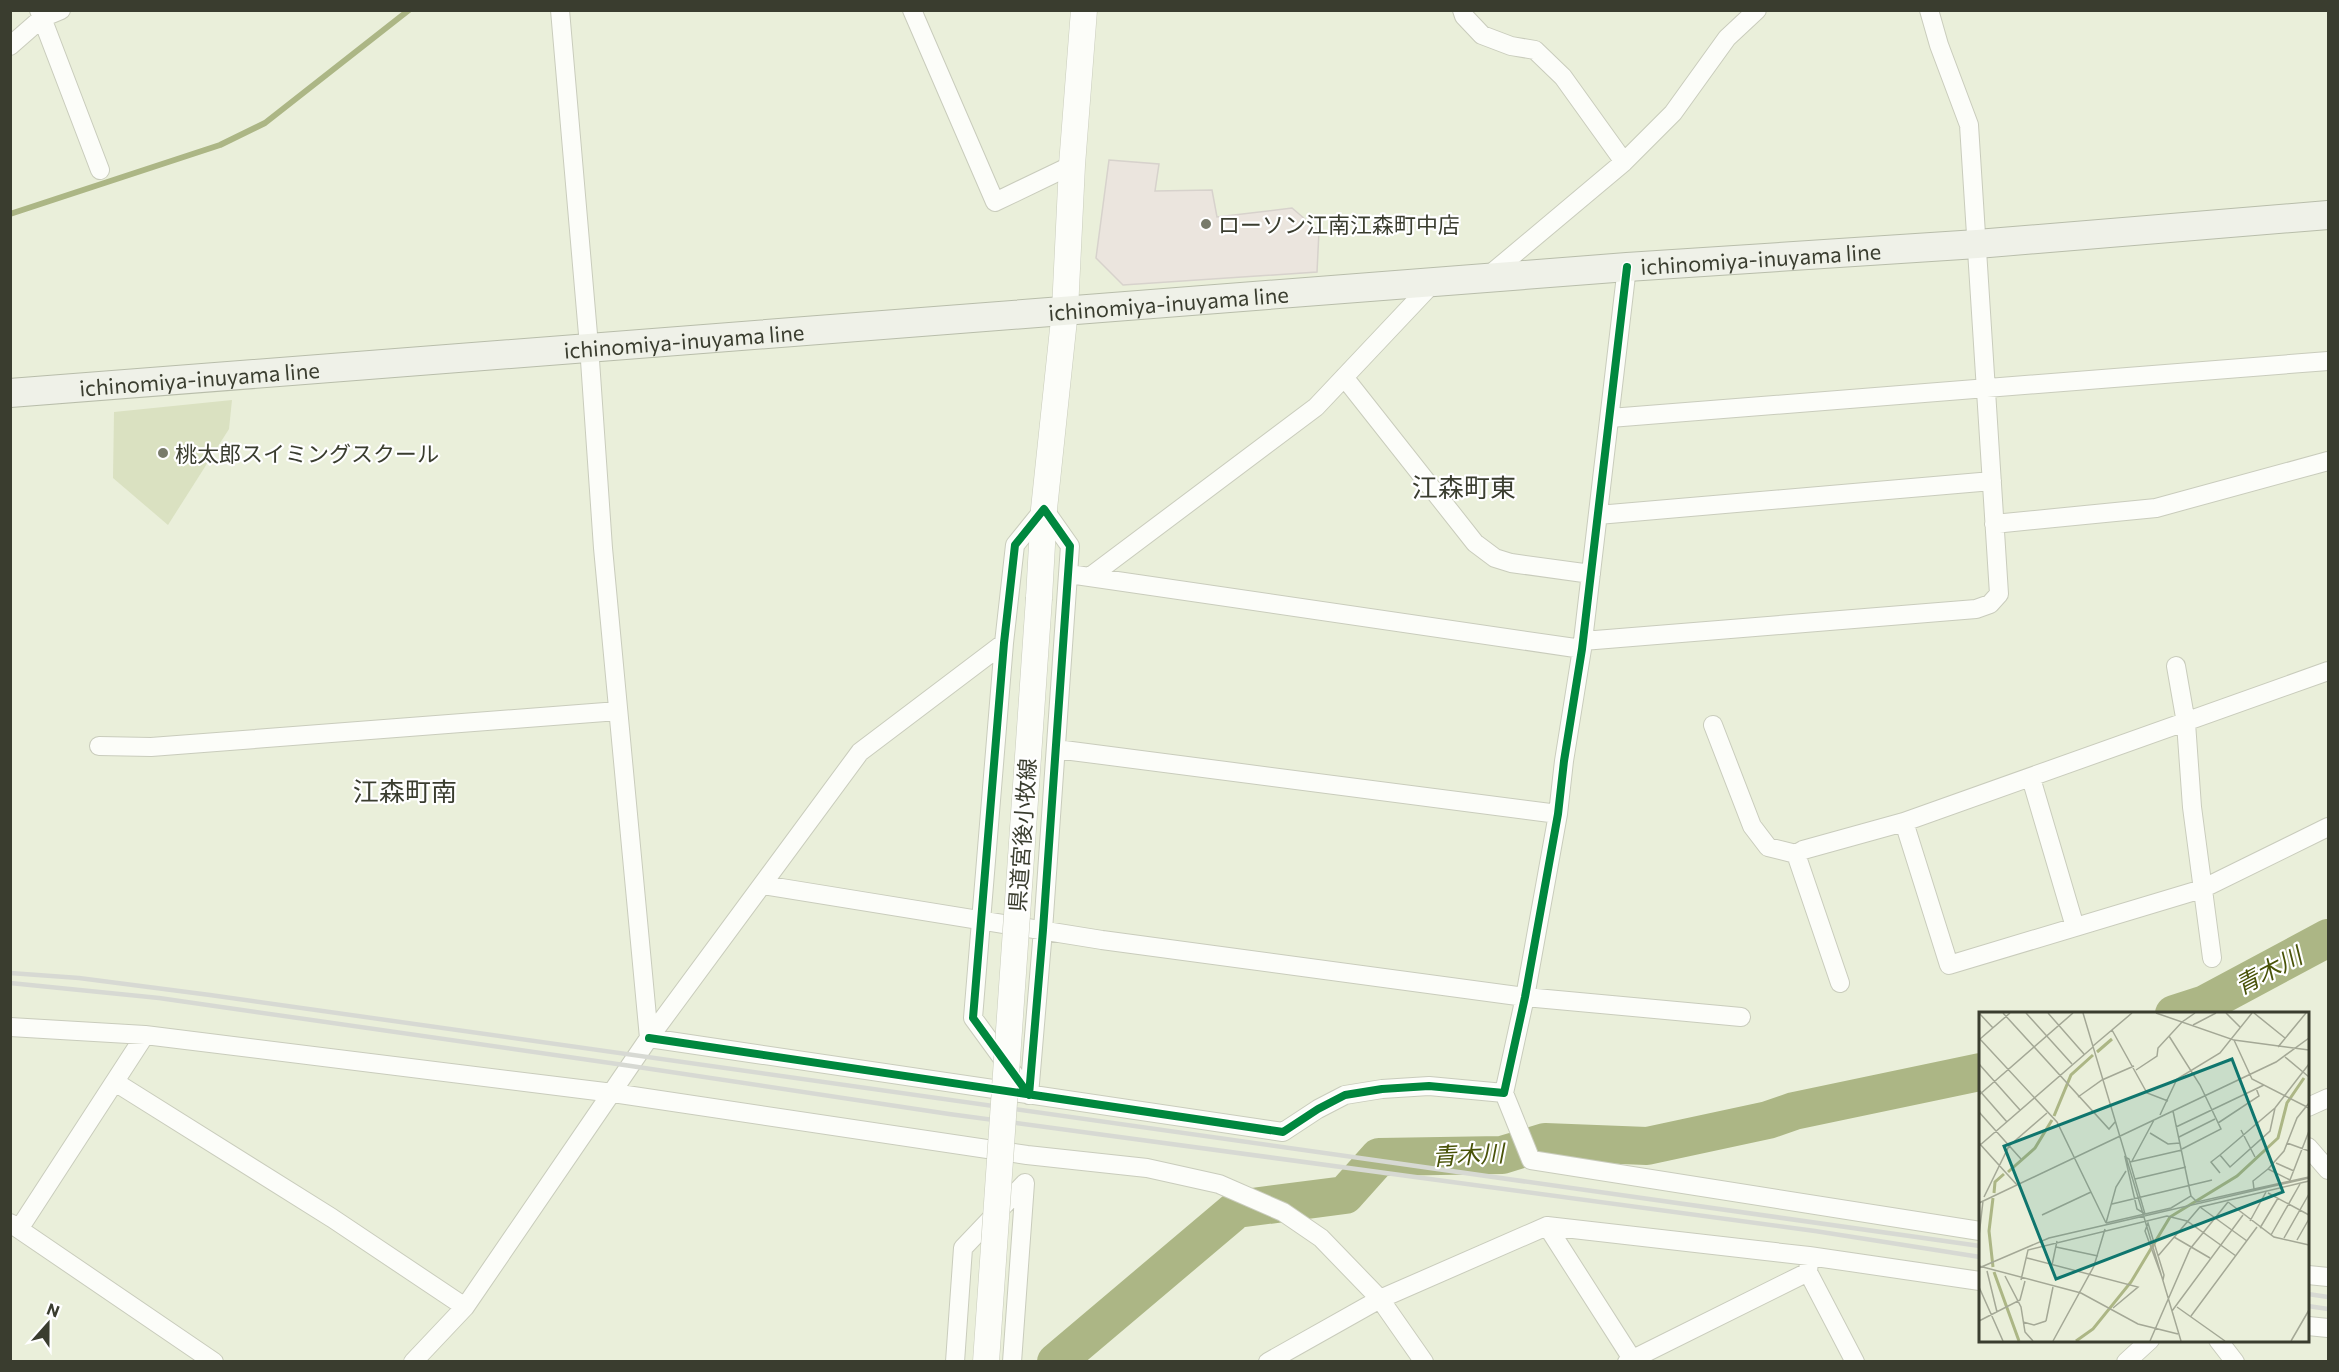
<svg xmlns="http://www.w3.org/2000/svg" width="2339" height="1372" font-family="Commissioner,'Noto Sans JP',sans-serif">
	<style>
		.green { fill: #dae1c1 }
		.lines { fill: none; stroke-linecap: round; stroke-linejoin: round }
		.stream { stroke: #acb685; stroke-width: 6 }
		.river { stroke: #acb685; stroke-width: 38 }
		.building { fill: #ebe5de; stroke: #d7d2cc; stroke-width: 1.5 }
		.street-casing { stroke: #c9ccbc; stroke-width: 20 }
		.secondary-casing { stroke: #c9ccbc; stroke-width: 27 }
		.primary-casing { stroke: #b8bdaa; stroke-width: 30 }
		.street { stroke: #fcfdf9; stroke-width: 18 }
		.secondary { stroke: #fcfdf9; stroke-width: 26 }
		.primary { stroke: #eff1e8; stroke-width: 28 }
		.rail { stroke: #d7d9d3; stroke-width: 4.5 }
		.secondary-bridge-casing { stroke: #c9ccbc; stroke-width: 27; stroke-linecap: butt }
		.secondary-bridge { stroke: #fcfdf9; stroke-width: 26 }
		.cycleway-casing { stroke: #fff; stroke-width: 11 }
		.cycleway { stroke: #00873e; stroke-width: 8 }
		.poi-dot { fill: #787b6b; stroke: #fff; stroke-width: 2 }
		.labels { text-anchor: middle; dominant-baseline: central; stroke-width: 4.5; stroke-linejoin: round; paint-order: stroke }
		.poi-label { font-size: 22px; fill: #3a3d2f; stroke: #fff; text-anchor: start }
		.street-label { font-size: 22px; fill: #3a3d2f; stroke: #fff }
		.water-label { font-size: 24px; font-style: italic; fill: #495308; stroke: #fff }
		.quarter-label { font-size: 26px; fill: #3a3d2f; stroke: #fff }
		.inset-river { fill: none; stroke: #acb685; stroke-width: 3 }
		.inset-road { fill: none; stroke: #a4a896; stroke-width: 1.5 }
		.view { fill: #0f766e; fill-opacity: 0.15; stroke: #0f766e; stroke-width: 3 }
		.inset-edge { fill: none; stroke: #3a3d2f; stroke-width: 3 }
	</style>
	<rect width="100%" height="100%" fill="#eaefda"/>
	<!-- green -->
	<path class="green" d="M232,400L229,429L168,525L113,478L114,412Z"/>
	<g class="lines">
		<!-- stream -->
		<path class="stream" d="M10,214L220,145L265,123L409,10"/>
		<!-- river -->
		<path class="river" d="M2174,1014L2205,1004L2328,938
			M1056,1362L1237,1209L1345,1195L1379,1157L1502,1155L1545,1142L1647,1146L1768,1120L1794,1111L1980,1072"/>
	</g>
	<!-- building -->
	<path class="building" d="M1109,160L1159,164L1155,191L1212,190L1217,217L1292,208L1319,231L1317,272L1123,285L1096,258Z"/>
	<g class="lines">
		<defs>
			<path id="street" d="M39,10L100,170
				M560,10L589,346L603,548L649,1038
				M912,10L995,202L1072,165
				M1462,10L1464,16L1482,35L1511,46L1535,50L1563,77L1624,162
				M10,46L42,18L61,10
				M1487,277L1624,162L1673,113L1727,38L1757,10
				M1344,377L1475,543L1495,558L1511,563L1591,574
				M1610,418L2328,361
				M1044,509L1070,546L1043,930L1029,1095L973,1018L1004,643L1015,545Z
				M1598,515L1992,481
				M1994,524L2156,508L2328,461
				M1069,574L1582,649
				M1091,576L1316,407L1433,283
				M1583,641L1976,609L1990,604L1999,594L1969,125L1939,45L1929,10
				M2176,666L2186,723L2192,807L2212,958
				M2328,671L1904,822L1949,965L2202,889L2328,827
				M1713,725L1752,826L1768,847L1796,854
				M99,746L151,747L618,711
				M1056,749L1558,814
				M2031,778L2075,927
				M763,885L1102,940L1525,997L1741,1017
				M1840,983L1796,854L1803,850L1904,822
				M10,1027L145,1035L613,1093L1027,1155L1147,1168L1219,1184L1283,1212L1321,1238L1380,1299L1424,1362
				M649,1038L1283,1132L1318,1109L1345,1095L1382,1089L1429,1086L1504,1093L1525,997L1558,814L1564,761L1582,649L1627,267
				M115,1082L332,1218L465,1307
				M1504,1093L1531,1160L1980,1231
				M2308,1107L2328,1098
				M2308,1147L2328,1170
				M10,1223L214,1362
				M1547,1226L1634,1362
				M19,1229L145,1035
				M1809,1261L1808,1272L1855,1362
				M2308,1275L2328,1277
				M2308,1326L2328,1328
				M2218,1340L2235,1362
				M413,1362L465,1307L649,1038L860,752L1004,643
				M955,1362L963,1248L1025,1183L1012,1362
				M1268,1362L1380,1299L1547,1226L1809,1256L1980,1281
				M1627,1362L1808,1272
				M2126,1362L2150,1340"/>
			<path id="secondary" d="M1039,598L1044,509L1065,310L1072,165L1084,10"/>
			<g id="primary">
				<path id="s1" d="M10,393L1627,267L1977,244L2328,215"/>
			</g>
		</defs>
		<!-- street casing -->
		<use href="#street" class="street-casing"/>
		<!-- secondary casing -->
		<use href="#secondary" class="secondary-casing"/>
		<!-- primary casing -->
		<use href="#primary" class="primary-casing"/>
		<!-- street -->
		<use href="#street" class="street"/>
		<!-- secondary -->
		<use href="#secondary" class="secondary"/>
		<!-- primary -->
		<use href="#primary" class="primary"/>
		<!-- rail -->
		<path class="rail" d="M10,973L79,978L210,995L1980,1246
			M10,983L159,998L631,1066L949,1114L1815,1231L1980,1257
			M2308,1294L2328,1297
			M2308,1306L2328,1309"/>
		<defs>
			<path id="secondary-bridge" d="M986,1362L1039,598"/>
		</defs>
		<!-- secondary-bridge casing -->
		<use href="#secondary-bridge" class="secondary-bridge-casing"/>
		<!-- secondary-bridge -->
		<use href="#secondary-bridge" class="secondary-bridge"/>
		<defs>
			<path id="cycleway" d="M1044,509L1070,546L1043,930L1029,1095L973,1018L1004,643L1015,545Z
				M649,1038L1283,1132L1318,1109L1345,1095L1382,1089L1429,1086L1504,1093L1525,997L1558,814L1564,761L1582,649L1627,267"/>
		</defs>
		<!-- cycleway casing -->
		<use href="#cycleway" class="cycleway-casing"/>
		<!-- cycleway -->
		<use href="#cycleway" class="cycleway"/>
	</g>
	<!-- markers -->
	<g class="poi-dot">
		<circle cx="1206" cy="224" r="6"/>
		<circle cx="163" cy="453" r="6"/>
	</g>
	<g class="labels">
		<!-- poi labels -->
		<g class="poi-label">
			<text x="1218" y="224">ローソン江南江森町中店</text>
			<text x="175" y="453">桃太郎スイミングスクール</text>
		</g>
		<!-- street labels -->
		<g class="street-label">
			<text stroke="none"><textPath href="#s1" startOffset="1756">ichinomiya-inuyama line</textPath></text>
			<text stroke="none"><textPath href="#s1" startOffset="1162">ichinomiya-inuyama line</textPath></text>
			<text stroke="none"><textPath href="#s1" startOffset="676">ichinomiya-inuyama line</textPath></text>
			<text stroke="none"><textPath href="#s1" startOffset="190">ichinomiya-inuyama line</textPath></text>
			<text transform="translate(1022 835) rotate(-86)">県道宮後小牧線</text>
		</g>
		<!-- water labels -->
		<g class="water-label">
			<text transform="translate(2268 970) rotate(-28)">青木川</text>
			<text transform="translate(1468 1154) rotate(-3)">青木川</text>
		</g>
		<!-- quarter labels -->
		<g class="quarter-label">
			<text x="1464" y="486">江森町東</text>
			<text x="405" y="790">江森町南</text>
		</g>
	</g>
	<!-- overview -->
	<g transform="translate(1979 1012)">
		<rect width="330" height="330" fill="#eaefda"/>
		<path class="inset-river" d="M118,40L133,27M75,104L92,63L114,43M29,160L56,136L73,108M15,181L16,170L25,162M14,255L10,219L14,186M15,260L40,329M97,329L114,317L152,270L191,205L258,164L299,126L308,91L325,66"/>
		<path class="inset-road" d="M0,1L14,16M24,1L130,117L136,110M47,1L93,52M69,1L105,42M104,1L202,329M177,1L255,28L273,67L330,96M247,1L261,15M275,1L306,26M214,13L237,1M133,18L168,81L189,89M190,24L221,73L242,117L203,137M0,26L78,110L127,211M1,27L31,1M255,28L330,38M114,34L153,1M299,35L327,1M306,45L330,65M0,52L41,98M157,58L178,44L179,36L203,10L216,1M0,78L28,110M0,83L94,1M99,85L123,68L155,54M296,96L291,119L251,155L241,143ZM296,96L330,52M0,100L42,147M181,103L198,67L241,41L273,1M239,111L280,84L277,76M197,115L285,73M262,118L276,145M171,121L189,132L201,131M200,125L236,107M0,131L38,173M308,131L330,139M0,134L114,35M146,145L150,147L166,202L158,197ZM153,149L175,108M151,150L203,138M297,151L315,159M289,157L274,169L275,177L330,165M241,161L232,150L241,143M156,167L207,155M311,168L289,157L305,139L318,106L330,91M311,168L330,119M289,181L330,203M212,184L218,190L275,177M5,185L30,134L68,101M249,190L295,225L330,233M0,191L297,50L330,26M133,192L233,168M221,195L268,229M63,203L112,180M271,209L287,180M127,211L137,175L147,159M127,211L192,196L212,184L194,99M169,211L185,263L184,268L166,219ZM281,216L299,186M292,223L321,172M0,224L4,189M195,225L231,246M305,226L330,182M318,228L330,207M77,235L119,244M179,244L221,195L330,169M48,246L159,275L134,296M73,253L78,229M0,254L102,281L159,312L199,322M0,256L70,226L330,166M8,259L18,300M26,264L42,295L46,320L54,329M42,268L49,238L188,204L208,209L257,244M0,275L24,329M198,295L246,329M193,299L264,203M212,304L278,215M0,309L41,288L46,269M67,309L74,275M44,310L55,313L67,309M74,329L115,254L126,217M171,329L211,237L249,190M312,329L330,298"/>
		<path class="view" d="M253,47L304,180L77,267L25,134Z"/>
		<rect width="330" height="330" class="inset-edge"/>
	</g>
	<!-- border -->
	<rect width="2339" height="1372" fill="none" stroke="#3a3d2f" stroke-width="24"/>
	<!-- north arrow -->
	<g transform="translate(48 1324) rotate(21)" stroke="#ffffff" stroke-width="4.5" paint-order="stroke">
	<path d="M0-4.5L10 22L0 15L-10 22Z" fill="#3a3d2f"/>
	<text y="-9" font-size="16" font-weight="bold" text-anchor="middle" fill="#3a3d2f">N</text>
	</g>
</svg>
